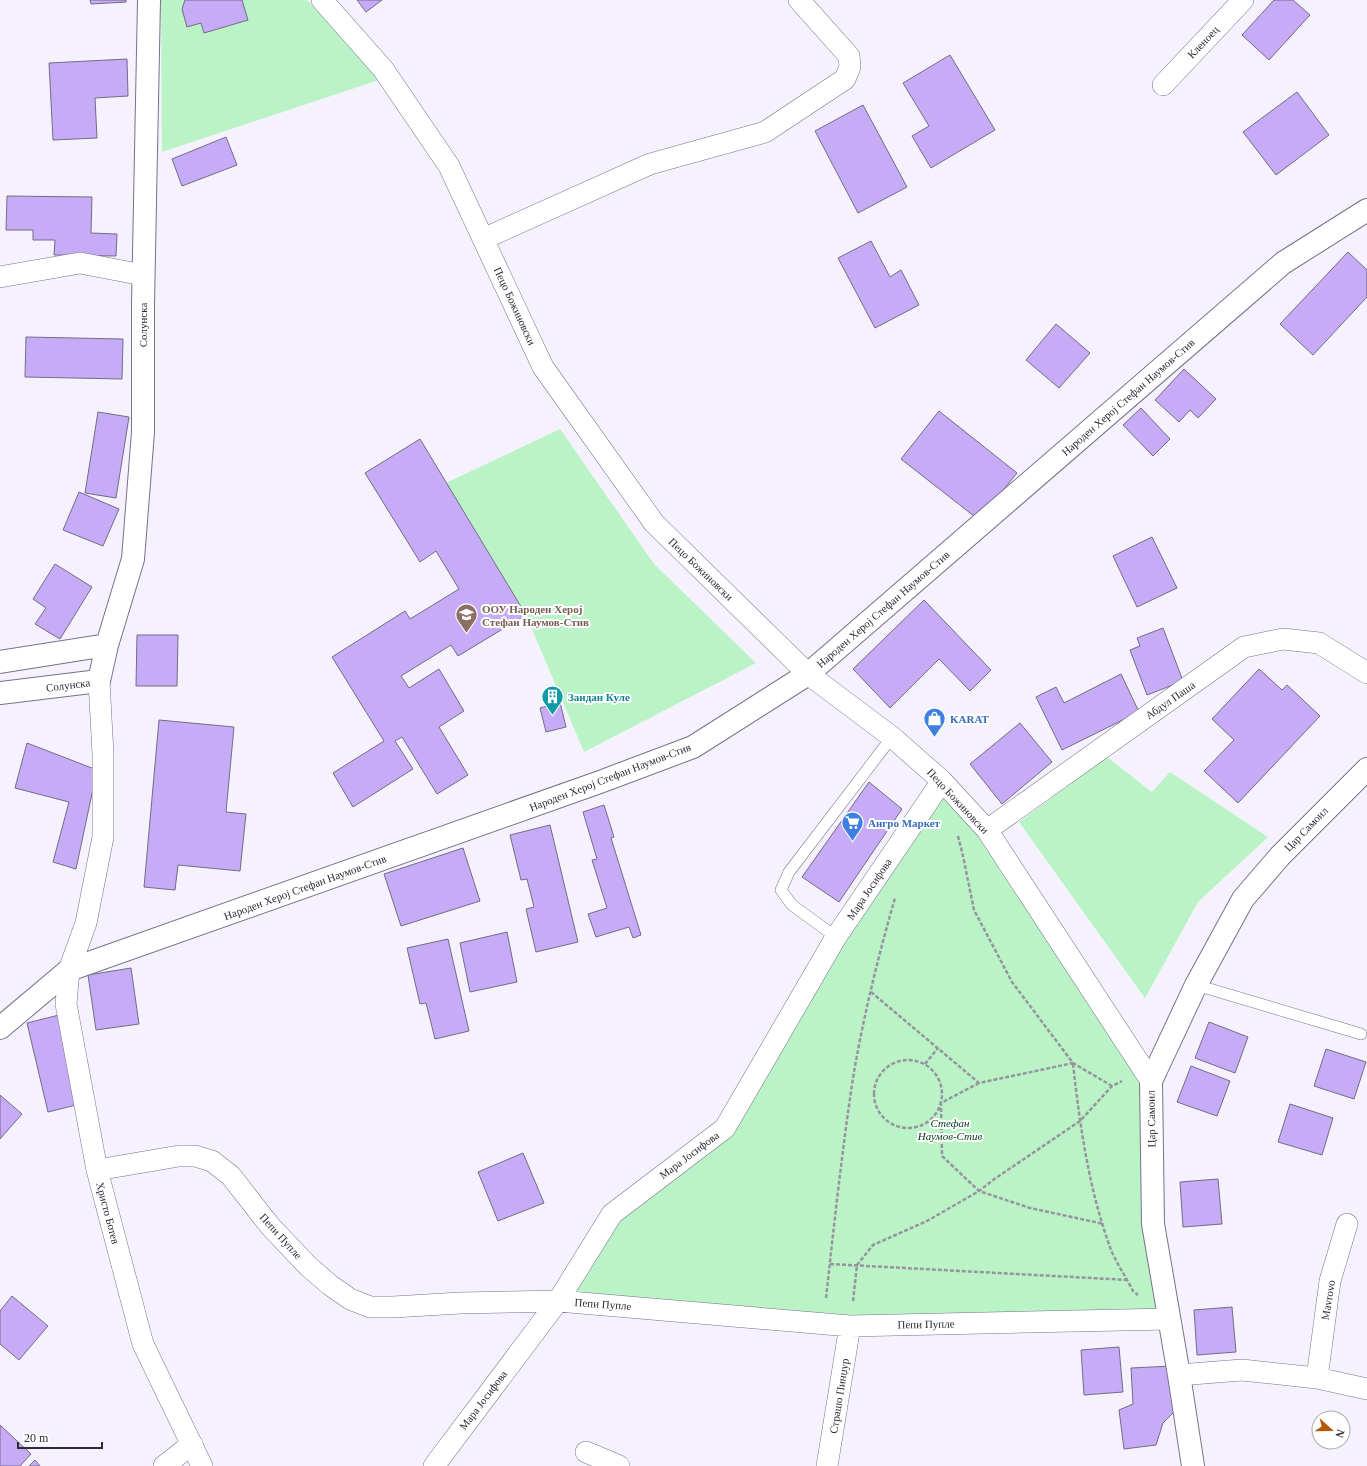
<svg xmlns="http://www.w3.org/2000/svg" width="1367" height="1466" font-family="'Times New Roman',serif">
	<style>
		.green { fill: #baf3c6 }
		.building { fill: #c6abf7; stroke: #736b85 }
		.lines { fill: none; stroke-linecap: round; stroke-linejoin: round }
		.service-casing { stroke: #79708b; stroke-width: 12 }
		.minor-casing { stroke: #79708b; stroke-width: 22 }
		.tertiary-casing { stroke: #79708b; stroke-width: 24 }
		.path { stroke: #97949f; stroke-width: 2.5; stroke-dasharray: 4 2; stroke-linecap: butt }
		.service { stroke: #fff; stroke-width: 11 }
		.minor { stroke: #fff; stroke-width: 21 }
		.tertiary { stroke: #fff; stroke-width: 22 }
		.labels { text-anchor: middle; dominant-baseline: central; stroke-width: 4; stroke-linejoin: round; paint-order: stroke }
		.street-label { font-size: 11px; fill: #2d2a35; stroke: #fff }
		.education-label { font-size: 11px; font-weight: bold; fill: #785e54; stroke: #fff; text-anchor: start }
		.culture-label { font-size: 11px; font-weight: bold; fill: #0d838f; stroke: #fff; text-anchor: start }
		.shop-label { font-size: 11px; font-weight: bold; fill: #366cbe; stroke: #fff; text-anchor: start }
		.park-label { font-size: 11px; font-style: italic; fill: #07401d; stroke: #fff }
	</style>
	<rect width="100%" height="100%" fill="#f5f2fe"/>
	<!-- green -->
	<path class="green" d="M161,0H307L382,79L162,152Z
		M560,429L654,564L756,663L584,752L526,615L446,483Z
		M1107,757L1152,792L1170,772L1268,837L1198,902L1145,998L1019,822Z
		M942,781L1151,1081L1169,1319L850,1326L558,1301L612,1214L725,1128Z"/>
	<!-- building -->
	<path class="building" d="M90,0H126V2L91,4Z
		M185,0H242L248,20L204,33L201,23L187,27L182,9Z
		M357,0H382L366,12Z
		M1274,0H1293L1310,15L1269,60L1242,35Z
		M950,55L995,130L931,168L912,136L929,126L903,83Z
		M127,59L128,96L95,98L97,138L53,140L49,63Z
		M1297,92L1329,135L1276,175L1243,132Z
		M863,105L907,187L858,213L815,131Z
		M226,137L237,165L182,186L172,159Z
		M7,196L92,197L91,233L117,234L116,256L54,255L55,240H33V230H6Z
		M871,241L890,277L901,270L919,305L875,328L838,258Z
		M1348,252L1367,270V297L1313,355L1280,324Z
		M1056,324L1090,353L1059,388L1026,360Z
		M26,337L123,339L122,379L25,377Z
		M1184,369L1216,399L1198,418L1190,410L1179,422L1155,400Z
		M1141,408L1170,439L1153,456L1123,425Z
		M939,411L1017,473L979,520L901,459Z
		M98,412L129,417L116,498L85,493Z
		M420,439L526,615L458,656L451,645L401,676L409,688L439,669L464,711L439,727L468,775L437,794L402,737L395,741L413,769L353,807L333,773L384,741L332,657L405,611L410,619L459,589L436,551L420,562L365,473Z
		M79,492L119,509L103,546L63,530Z
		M1152,537L1177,588L1137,607L1113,556Z
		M55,564L92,587L60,639L35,624L46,608L33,599Z
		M924,600L991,670L970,691L939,659L890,708L853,669Z
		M1163,628L1183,681L1147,695L1130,650L1140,646L1137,638Z
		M137,635H178L177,686H136Z
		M1259,669L1282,690L1287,685L1320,716L1238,803L1204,771L1234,740L1212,719Z
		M1121,674L1139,712L1062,750L1036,697L1056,687L1064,703Z
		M560,702L566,727L546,732L540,708Z
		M159,720L234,727L226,812L246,814L240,871L178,865L175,890L144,887Z
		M1020,723L1052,762L1002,804L970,764Z
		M27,743L97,770L76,869L53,862L69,802L15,788Z
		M869,782L902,809L839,902L802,877Z
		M604,805L614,837L611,838L641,935L633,938L629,927L596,937L588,914L607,908L592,860L597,859L583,812Z
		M550,825L578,942L536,952L526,909L534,907L527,879L521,880L510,835Z
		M463,848L480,901L401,926L384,874Z
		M507,932L517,982L470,992L460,943Z
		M448,939L469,1031L435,1039L426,1003L420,1004L407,948Z
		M131,968L139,1024L96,1030L88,975Z
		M59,1015L80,1104L48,1112L27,1023Z
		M1209,1022L1248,1037L1235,1073L1195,1058Z
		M1326,1049L1366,1062L1354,1099L1314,1086Z
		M1191,1066L1230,1081L1217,1116L1177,1102Z
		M0,1095L22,1114L0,1139Z
		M1290,1104L1333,1118L1322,1155L1278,1142Z
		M523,1153L544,1203L498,1221L478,1172Z
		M1218,1179L1222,1224L1183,1227L1180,1182Z
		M12,1296L48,1326L19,1360L0,1344V1311Z
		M1232,1307L1236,1352L1197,1355L1194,1310Z
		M1119,1347L1123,1392L1084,1395L1081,1350Z
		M1172,1366L1174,1412L1163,1423L1156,1445L1124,1449L1119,1410L1133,1404L1131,1368Z
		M0,1425L31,1454L20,1466H0Z
		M35,1460L40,1466H29Z"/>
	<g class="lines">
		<defs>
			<path id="service" d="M836,937L792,905L781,890L789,872L892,737
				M1196,985L1361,1034"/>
			<path id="minor" d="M322,0L383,69L449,166L543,367L654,523L808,674L892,737L942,781L987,830L1151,1081
				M1163,85L1243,0
				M483,239L650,164L765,132L845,79L850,67L849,56L799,0
				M0,277L80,263L143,275
				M99,681L103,754V837L86,923L69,970L66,1004L97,1170L143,1344L202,1466
				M987,830L1244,647L1283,639L1319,643L1367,673
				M97,1170L179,1156H195L212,1161L231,1176L270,1226L308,1266L330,1285L350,1299L370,1307H393L460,1303L558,1301L850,1326L1169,1319
				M1179,1375L1242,1370L1317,1378L1367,1389
				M1317,1378L1330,1281L1347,1224
				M586,1452L619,1466
				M164,1466L192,1444
				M434,1466L558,1301L612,1214L725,1128L836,937L942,781
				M827,1466L850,1326"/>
			<path id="tertiary" d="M0,662L107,645
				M0,693L99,681L107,645L133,559L143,432V304L149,0
				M0,1028L69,970L600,782L693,747L808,674L1283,263L1367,210
				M1193,1466L1179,1375L1153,1224L1151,1081L1196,985L1243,899L1280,856L1367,769"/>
		</defs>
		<!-- service casing -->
		<use href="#service" class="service-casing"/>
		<!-- minor casing -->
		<use href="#minor" class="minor-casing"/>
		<!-- tertiary casing -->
		<use href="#tertiary" class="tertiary-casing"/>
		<!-- path -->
		<path class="path" d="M958,836L963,856L974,910L1012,982L1073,1063L1112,1086
			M871,992L979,1083L1073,1063
			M874 1094a34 34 0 1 1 68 0a34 34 0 1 1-68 0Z
			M925,1064L938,1048
			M1073,1064C1080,1127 1089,1190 1111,1250C1117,1264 1126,1277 1133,1291L1138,1295
			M979,1083L941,1103L942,1156L979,1191L1030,1208L1104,1224
			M830,1264L1128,1280
			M826,1298C834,1225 842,1151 853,1078C863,1018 878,957 895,898
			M853,1301L857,1265L873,1245L927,1221L979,1191L993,1180L1080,1121L1112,1086L1122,1081"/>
		<!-- service -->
		<use href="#service" class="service"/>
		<!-- minor -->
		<use href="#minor" class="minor"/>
		<!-- tertiary -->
		<use href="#tertiary" class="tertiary"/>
	</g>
	<!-- icons -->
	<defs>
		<symbol id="school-pin" viewBox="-11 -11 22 30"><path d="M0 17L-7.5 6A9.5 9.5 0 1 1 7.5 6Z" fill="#8d6e63" stroke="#fff"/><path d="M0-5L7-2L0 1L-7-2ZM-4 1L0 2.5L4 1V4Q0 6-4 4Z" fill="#fff"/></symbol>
		<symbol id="building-pin" viewBox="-11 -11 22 30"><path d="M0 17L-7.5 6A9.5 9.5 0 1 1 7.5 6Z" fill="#0f9aa8" stroke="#fff"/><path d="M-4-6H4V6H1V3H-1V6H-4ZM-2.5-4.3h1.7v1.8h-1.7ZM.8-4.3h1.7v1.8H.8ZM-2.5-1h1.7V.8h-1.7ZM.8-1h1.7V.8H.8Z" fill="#fff"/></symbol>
		<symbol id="shop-pin" viewBox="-11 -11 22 30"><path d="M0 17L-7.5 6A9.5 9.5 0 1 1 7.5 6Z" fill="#3f7fe0" stroke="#fff"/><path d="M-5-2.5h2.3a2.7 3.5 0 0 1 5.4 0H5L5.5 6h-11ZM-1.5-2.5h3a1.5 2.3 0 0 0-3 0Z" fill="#fff"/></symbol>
		<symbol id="supermarket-pin" viewBox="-11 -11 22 30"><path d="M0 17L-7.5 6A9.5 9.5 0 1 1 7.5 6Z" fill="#3f7fe0" stroke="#fff"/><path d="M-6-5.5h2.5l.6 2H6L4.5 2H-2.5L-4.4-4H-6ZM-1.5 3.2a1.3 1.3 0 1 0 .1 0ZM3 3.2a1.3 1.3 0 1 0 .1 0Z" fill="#fff"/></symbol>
	</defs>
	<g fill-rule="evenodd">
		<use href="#school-pin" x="454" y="602" width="25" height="34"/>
		<use href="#building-pin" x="540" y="684" width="25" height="34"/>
		<use href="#shop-pin" x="922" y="706" width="25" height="34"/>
		<use href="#supermarket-pin" x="840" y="810" width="25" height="34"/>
	</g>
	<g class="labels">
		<!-- street labels -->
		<g class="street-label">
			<text transform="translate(1203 42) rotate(-47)">Кленоец</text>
			<text transform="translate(515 306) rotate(65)">Пецо Божиновски</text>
			<text transform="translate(143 325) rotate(-90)">Солунска</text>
			<text transform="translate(1128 397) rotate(-41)">Народен Херој Стефан Наумов-Стив</text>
			<text transform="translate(701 569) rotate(44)">Пецо Божиновски</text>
			<text transform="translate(883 609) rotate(-41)">Народен Херој Стефан Наумов-Стив</text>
			<text transform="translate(68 685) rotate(-7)">Солунска</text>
			<text transform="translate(1170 700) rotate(-35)">Абдул Паша</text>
			<text transform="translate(610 777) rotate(-21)">Народен Херој Стефан Наумов-Стив</text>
			<text transform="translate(958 801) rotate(47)">Пецо Божиновски</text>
			<text transform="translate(1306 829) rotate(-46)">Цар Самоил</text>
			<text transform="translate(305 887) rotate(-20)">Народен Херој Стефан Наумов-Стив</text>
			<text transform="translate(869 889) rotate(-56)">Мара Јосифова</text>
			<text transform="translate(1151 1119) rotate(-91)">Цар Самоил</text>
			<text transform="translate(689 1155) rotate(-37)">Мара Јосифова</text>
			<text transform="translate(108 1213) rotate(75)">Христо Ботев</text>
			<text transform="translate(281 1236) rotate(48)">Пепи Пупле</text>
			<text transform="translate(1328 1300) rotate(-81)">Mavrovo</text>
			<text transform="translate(603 1304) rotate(4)">Пепи Пупле</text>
			<text transform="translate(926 1324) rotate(-1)">Пепи Пупле</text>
			<text transform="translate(839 1396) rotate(-81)">Страшо Пинџур</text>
			<text transform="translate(483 1400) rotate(-53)">Мара Јосифова</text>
		</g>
		<!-- education labels -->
		<g class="education-label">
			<text x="482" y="609">ООУ Народен Херој<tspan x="482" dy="13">Стефан Наумов-Стив</tspan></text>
		</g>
		<!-- culture labels -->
		<g class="culture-label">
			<text x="568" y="697">Зандан Куле</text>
		</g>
		<!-- shop labels -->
		<g class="shop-label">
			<text x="950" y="719">KARAT</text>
			<text x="868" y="823">Ангро Маркет</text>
		</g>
		<!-- park labels -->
		<g class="park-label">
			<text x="950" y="1123">Стефан<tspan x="950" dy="13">Наумов-Стив</tspan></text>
		</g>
	</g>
	<!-- north arrow -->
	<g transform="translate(1331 1430) rotate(111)"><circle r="19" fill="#ffffff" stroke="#abaaae"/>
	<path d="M0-3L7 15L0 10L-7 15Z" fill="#b55900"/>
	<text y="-6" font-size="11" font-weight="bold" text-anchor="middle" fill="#2d2a35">N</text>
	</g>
	<!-- scale -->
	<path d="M18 1442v6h84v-6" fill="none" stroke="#2d2a35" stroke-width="2"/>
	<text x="24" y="1442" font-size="12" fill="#2d2a35" stroke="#ffffff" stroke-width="3" paint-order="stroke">20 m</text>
</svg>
